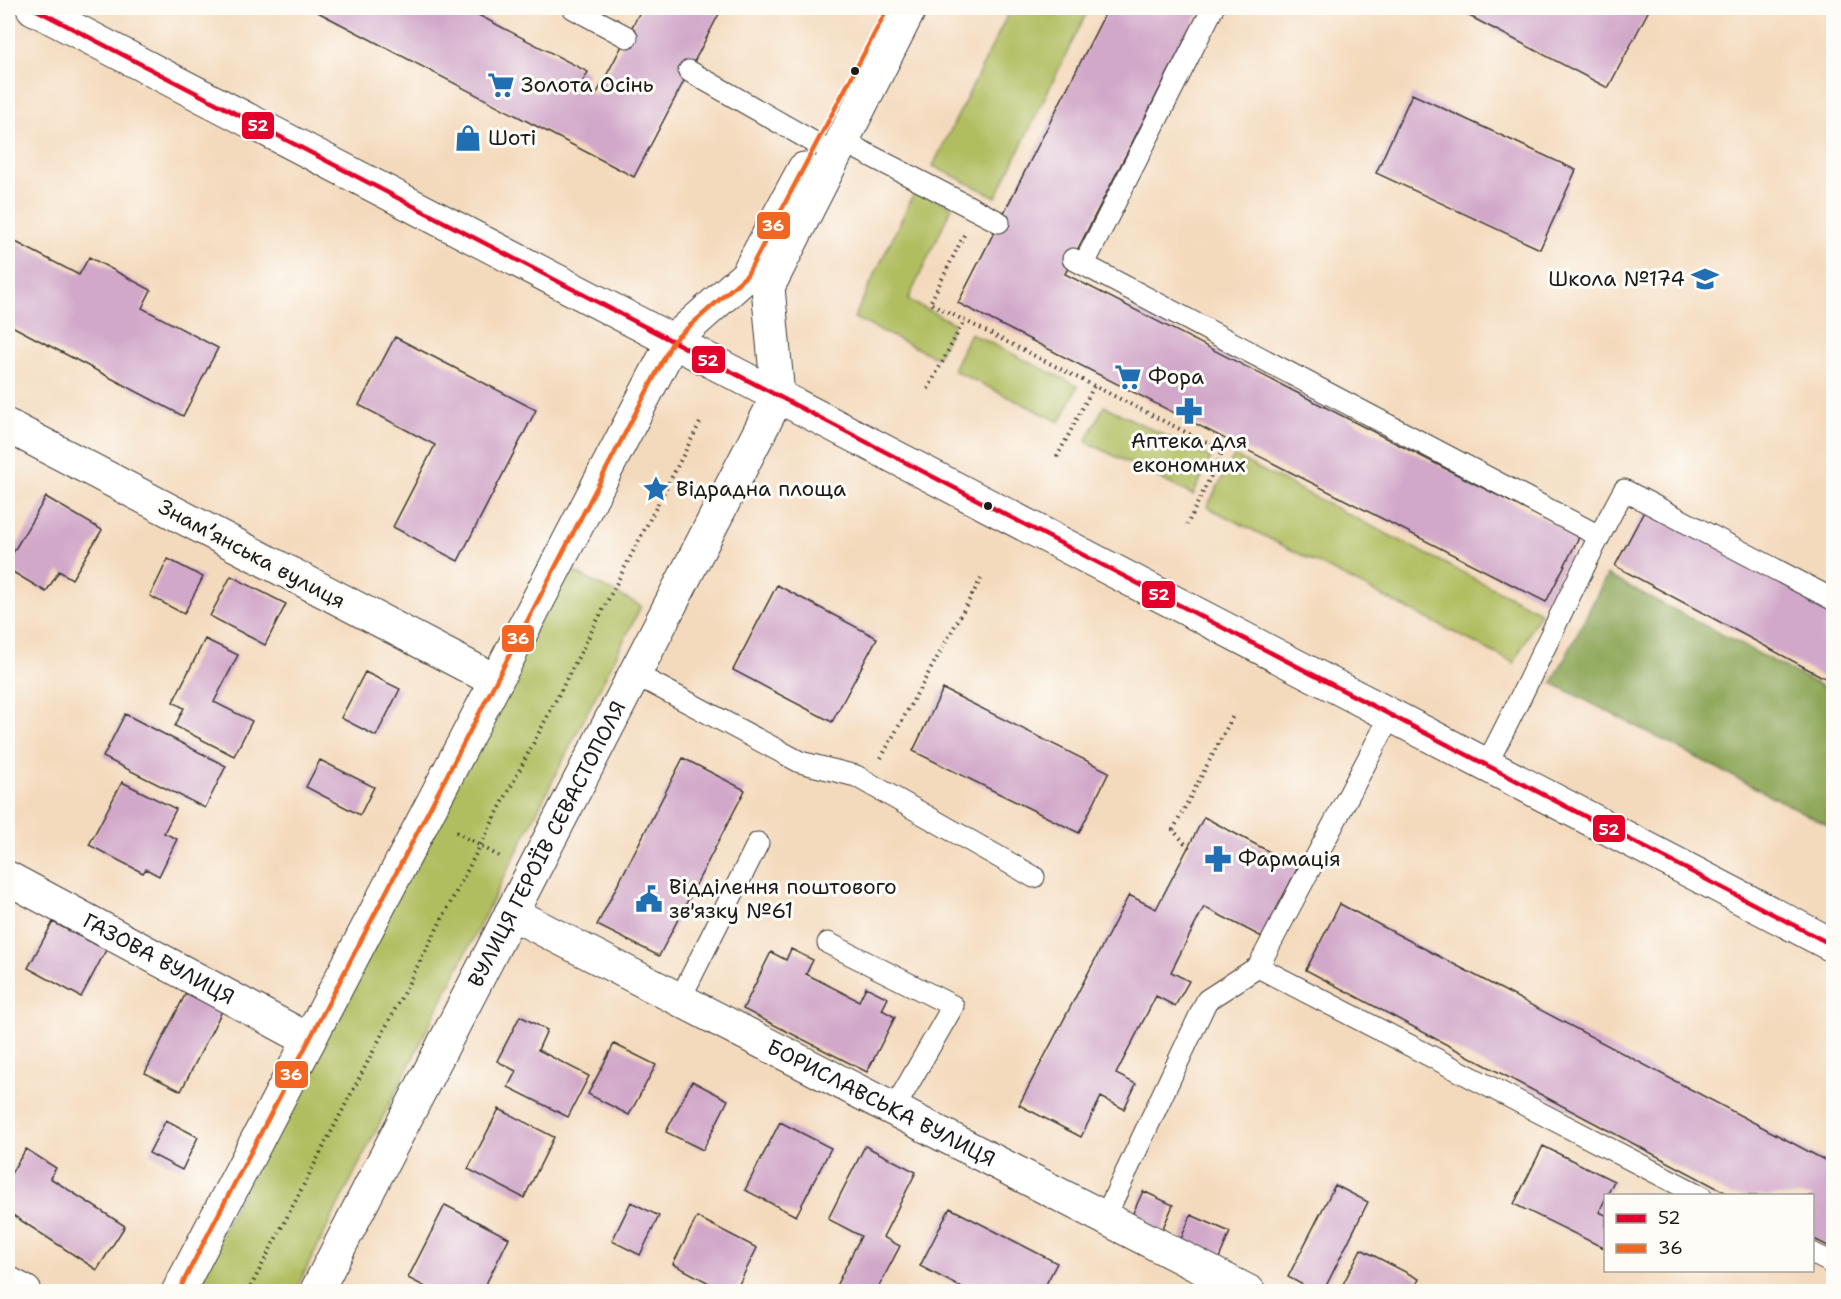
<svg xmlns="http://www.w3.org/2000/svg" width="1841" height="1299" font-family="'Shantell Sans',sans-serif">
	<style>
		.green { fill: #b1be60; stroke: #666d3e; stroke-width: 1.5 }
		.forest { fill: #8ca556; stroke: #546039; stroke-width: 1.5 }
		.building { fill: #d1a8c9 }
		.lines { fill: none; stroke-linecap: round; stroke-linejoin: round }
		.lane-casing { stroke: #3c3834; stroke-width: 23 }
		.street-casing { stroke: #3c3834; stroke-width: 35 }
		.secondary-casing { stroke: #3c3834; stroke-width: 35 }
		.path { stroke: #3c3834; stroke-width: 4; stroke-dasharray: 1.5 4.5; stroke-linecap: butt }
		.lane { stroke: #fff; stroke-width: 21 }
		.street { stroke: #fff; stroke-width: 33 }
		.secondary { stroke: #fff; stroke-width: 33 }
		.bus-1-casing { stroke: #fdfcf7; stroke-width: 9 }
		.bus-2-casing { stroke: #fdfcf7; stroke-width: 9 }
		.bus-1 { stroke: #e4002b; stroke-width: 4.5 }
		.bus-2 { stroke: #f26522; stroke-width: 4.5 }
		.bus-dot { fill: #1c1c1c; stroke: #fdfcf7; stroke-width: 2 }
		.labels { text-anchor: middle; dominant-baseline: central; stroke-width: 6; stroke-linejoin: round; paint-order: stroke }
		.poi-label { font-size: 21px; fill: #1c1c1c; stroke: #fdfcf7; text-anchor: start }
		.street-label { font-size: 21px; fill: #1c1c1c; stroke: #fdfcf7 }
		.line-badge { stroke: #fdfcf7; stroke-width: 2 }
		.badge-label { font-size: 16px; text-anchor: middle; font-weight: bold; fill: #fff }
	</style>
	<rect width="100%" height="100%" fill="#fdfcf7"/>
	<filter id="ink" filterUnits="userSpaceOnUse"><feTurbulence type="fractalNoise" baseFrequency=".0167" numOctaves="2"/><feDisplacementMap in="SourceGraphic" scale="12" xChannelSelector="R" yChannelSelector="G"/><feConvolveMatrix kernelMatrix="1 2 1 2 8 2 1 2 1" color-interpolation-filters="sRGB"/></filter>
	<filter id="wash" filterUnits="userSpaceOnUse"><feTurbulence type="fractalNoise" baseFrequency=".008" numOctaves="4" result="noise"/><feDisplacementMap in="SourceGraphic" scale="24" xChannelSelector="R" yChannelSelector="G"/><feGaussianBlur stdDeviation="1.35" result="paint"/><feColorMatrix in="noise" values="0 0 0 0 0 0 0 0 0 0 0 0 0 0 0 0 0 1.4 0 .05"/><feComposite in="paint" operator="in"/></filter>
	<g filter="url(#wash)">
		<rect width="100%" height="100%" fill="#f4dabd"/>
		<!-- green -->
		<path class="green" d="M1011,8H1089L996,197L933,166Z
			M916,189L952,207L908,300L954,323L937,358L854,318Z
			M970,333L1078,386L1060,422L953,370Z
			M1104,406L1211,458L1193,495L1086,442Z
			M1234,456L1540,612L1514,663L1207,507Z
			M564,567L641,606L295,1291L191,1292Z"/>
		<!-- forest -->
		<path class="forest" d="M1607,575L1833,692V828L1552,683Z"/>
		<g id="blocks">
			<!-- building -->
			<path class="building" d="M310,8H465L588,72L580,87L596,95L642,8H722L634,177Z
				M1108,8H1201L1065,274L1579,537L1546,602L958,303Z
				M1454,8H1650L1608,88Z
				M1412,94L1576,170L1540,249L1376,173Z
				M8,238L79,275L89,257L151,290L142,308L218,348L183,416L8,324Z
				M395,337L536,410L458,561L393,527L435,445L359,405Z
				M46,497L102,530L72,579L59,571L46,592L8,569V561Z
				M1646,508L1834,608V683L1615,566Z
				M168,559L203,577L184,614L150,596Z
				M231,576L286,604L265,645L210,616Z
				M777,585L877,638L832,722L733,670Z
				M205,639L238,655L214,702L252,721L234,756L175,726L184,708L173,702Z
				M365,672L400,689L376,736L341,718Z
				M943,689L1109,772L1079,833L913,751Z
				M125,714L226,766L205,808L103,757Z
				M683,758L745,790L659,956L597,925Z
				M320,760L374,787L360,815L306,787Z
				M122,782L176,809L164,833L177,839L159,876L146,869L143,873L89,845Z
				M1204,817L1298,867L1262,937L1204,907L1171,972L1189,981L1175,1006L1156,996L1116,1074L1136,1084L1124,1109L1101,1097L1081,1137L1019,1105L1129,895L1156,909Z
				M1340,904L1834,1165V1249L1812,1238V1196H1732L1306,970Z
				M53,922L106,950L81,997L28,968Z
				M791,949L813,960L806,974L859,1001L866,987L888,998L882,1010L895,1017L867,1072L743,1009L771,952L786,960Z
				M186,993L222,1011L181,1091L145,1073Z
				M520,1016L547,1030L538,1050L589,1076L568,1117L508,1087L516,1071L497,1061Z
				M614,1044L656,1065L629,1115L588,1094Z
				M692,1081L728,1100L703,1150L666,1132Z
				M499,1109L554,1137L524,1198L468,1169Z
				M166,1120L198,1137L182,1170L149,1153Z
				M780,1122L831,1148L796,1216L745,1190Z
				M865,1146L916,1172L883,1237L900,1246L876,1292H833L861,1236L828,1219Z
				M1543,1146L1614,1181L1599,1212L1606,1215V1249L1514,1204Z
				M26,1149L56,1168L50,1178L125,1226L97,1270L8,1212V1178Z
				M1335,1185L1368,1202L1323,1292H1316L1288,1277Z
				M1143,1191L1173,1205L1159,1237L1128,1224Z
				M631,1202L659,1216L640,1255L612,1241Z
				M445,1205L509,1238L482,1292H435L408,1278Z
				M950,1208L1057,1263L1042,1292H970L920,1266Z
				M1191,1215L1230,1232L1217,1263L1178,1246Z
				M697,1217L757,1248L735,1292H726L673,1264Z
				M1361,1249L1419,1279L1413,1292H1339Z"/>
		</g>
	</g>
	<g filter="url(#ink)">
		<use href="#blocks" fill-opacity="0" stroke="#3c3834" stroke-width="1.5"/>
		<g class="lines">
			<defs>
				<path id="lane" d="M573,8L627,37
					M689,71L817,144
					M842,141L999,222
					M1073,259L1599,536
					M1084,264L1213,8
					M635,674L800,762L856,776L1034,877
					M1486,765C1534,675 1574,580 1624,490L1834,600
					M828,943L953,1006L894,1109
					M1258,967L1701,1196
					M680,999L758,843
					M1105,1217L1207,1000L1258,967L1391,715
					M1812,1253L1834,1264"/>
				<g id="street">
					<path d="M8,426L496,681"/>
					<path id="s1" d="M8,878L309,1040"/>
					<path id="s2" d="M511,913L1249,1292"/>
					<path d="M8,1283L25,1292"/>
					<path d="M178,1292L673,341"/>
					<path id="s3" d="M316,1292L778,396"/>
				</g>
				<path id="secondary" d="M33,8L1834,946
					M673,341L747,275L804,169
					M778,396L768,287L910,8"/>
			</defs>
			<!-- lane casing -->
			<use href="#lane" class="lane-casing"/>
			<!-- street casing -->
			<use href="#street" class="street-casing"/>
			<!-- secondary casing -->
			<use href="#secondary" class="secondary-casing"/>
			<!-- path -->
			<path class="path" d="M964,235L930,303L1223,451L1187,525
				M928,389L964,321
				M1057,457L1094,386
				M881,758L981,579
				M456,832L502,858
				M1189,848L1173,830L1233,716
				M248,1292L702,419"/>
			<!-- lane -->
			<use href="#lane" class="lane"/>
			<!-- street -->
			<use href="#street" class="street"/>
			<!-- secondary -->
			<use href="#secondary" class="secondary"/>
			<defs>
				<path id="bus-1" d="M33,8L1834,946"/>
				<path id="bus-2" d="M178,1292L673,341L747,275L888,8"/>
			</defs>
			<!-- bus-1 casing -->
			<use href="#bus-1" class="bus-1-casing"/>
			<!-- bus-2 casing -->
			<use href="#bus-2" class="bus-2-casing"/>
			<!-- bus-1 -->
			<use href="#bus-1" class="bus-1"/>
			<!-- bus-2 -->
			<use href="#bus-2" class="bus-2"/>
		</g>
	</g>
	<!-- icons -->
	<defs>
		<symbol id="supermarket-bare" viewBox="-9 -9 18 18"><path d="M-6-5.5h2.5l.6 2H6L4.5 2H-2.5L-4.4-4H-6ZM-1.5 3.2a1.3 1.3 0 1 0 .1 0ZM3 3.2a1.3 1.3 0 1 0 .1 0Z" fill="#1f6fb2" stroke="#fdfcf7" stroke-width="2.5" paint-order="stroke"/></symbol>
		<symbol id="shop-bare" viewBox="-9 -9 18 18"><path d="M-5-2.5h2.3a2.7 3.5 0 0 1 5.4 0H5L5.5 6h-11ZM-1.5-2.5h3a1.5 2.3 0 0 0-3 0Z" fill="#1f6fb2" stroke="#fdfcf7" stroke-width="2.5" paint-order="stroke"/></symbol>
		<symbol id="school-bare" viewBox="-9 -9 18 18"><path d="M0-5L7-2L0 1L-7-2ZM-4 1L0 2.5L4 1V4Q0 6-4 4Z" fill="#1f6fb2" stroke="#fdfcf7" stroke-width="2.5" paint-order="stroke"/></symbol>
		<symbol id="pharmacy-bare" viewBox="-9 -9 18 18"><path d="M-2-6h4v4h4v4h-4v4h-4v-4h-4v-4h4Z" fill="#1f6fb2" stroke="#fdfcf7" stroke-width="2.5" paint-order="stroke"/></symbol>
		<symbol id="sight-bare" viewBox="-9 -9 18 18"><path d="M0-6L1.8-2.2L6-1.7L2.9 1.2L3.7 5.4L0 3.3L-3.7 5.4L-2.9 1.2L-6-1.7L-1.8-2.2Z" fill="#1f6fb2" stroke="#fdfcf7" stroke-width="2.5" paint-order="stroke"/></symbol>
		<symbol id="civic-bare" viewBox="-9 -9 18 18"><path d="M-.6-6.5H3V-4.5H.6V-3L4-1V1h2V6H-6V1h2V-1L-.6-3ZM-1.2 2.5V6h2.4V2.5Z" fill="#1f6fb2" stroke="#fdfcf7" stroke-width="2.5" paint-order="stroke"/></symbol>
	</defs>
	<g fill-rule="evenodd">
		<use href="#supermarket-bare" x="482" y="66" width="38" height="38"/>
		<use href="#shop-bare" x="449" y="119" width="38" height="38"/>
		<use href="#school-bare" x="1686" y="260" width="38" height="38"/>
		<use href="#supermarket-bare" x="1109" y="358" width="38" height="38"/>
		<use href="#pharmacy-bare" x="1170" y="392" width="38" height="38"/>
		<use href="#sight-bare" x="637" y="470" width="38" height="38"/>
		<use href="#pharmacy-bare" x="1199" y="840" width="38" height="38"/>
		<use href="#civic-bare" x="630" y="880" width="38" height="38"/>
	</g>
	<!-- markers -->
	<g class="bus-dot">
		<circle cx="855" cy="71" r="5"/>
		<circle cx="988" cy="506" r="5"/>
	</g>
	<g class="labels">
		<!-- poi labels -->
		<g class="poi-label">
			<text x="521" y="85">Золота Осінь</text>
			<text x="488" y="138">Шоті</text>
			<text x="1685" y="279" text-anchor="end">Школа №174</text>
			<text x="1148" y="377">Фора</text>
			<text x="1189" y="441" text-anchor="middle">Аптека для<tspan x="1189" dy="24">економних</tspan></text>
			<text x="676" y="489">Відрадна площа</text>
			<text x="1238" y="859">Фармація</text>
			<text x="669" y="887">Відділення поштового<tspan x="669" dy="24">зв'язку №61</tspan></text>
		</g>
		<!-- street labels -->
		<g class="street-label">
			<text transform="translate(252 554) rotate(28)">Знамʼянська вулиця</text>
			<text stroke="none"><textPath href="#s3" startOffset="504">ВУЛИЦЯ ГЕРОЇВ СЕВАСТОПОЛЯ</textPath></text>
			<text stroke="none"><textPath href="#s1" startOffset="171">ГАЗОВА ВУЛИЦЯ</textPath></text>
			<text stroke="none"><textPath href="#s2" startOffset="416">БОРИСЛАВСЬКА ВУЛИЦЯ</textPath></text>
		</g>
	</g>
	<g class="line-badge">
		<rect x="241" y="111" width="34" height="29" rx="6" fill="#e4002b"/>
		<rect x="756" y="211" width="35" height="29" rx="6" fill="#f26522"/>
		<rect x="691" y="345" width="35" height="29" rx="6" fill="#e4002b"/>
		<rect x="1141" y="580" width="35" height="29" rx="6" fill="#e4002b"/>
		<rect x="501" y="624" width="34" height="29" rx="6" fill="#f26522"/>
		<rect x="1592" y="814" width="34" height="29" rx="6" fill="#e4002b"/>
		<rect x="274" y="1060" width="35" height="29" rx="6" fill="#f26522"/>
	</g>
	<g class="badge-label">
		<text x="258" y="131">52</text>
		<text x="773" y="231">36</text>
		<text x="708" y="366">52</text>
		<text x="1159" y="600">52</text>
		<text x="518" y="644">36</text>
		<text x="1609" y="835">52</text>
		<text x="291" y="1080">36</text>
	</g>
	<!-- margin -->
	<rect width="1841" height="1299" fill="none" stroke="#fdfcf7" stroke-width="30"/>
	<!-- legend -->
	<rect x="1604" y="1194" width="210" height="78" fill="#fdfcf7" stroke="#a3a29f" stroke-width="1.5"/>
	<rect x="1616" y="1214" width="30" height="9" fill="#e4002b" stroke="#a3a29f" stroke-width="1.5"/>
	<text x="1658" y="1224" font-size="18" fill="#1c1c1c">52</text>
	<rect x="1616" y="1244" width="30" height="9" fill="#f26522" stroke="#a3a29f" stroke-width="1.5"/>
	<text x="1658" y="1254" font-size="18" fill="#1c1c1c">36</text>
</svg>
